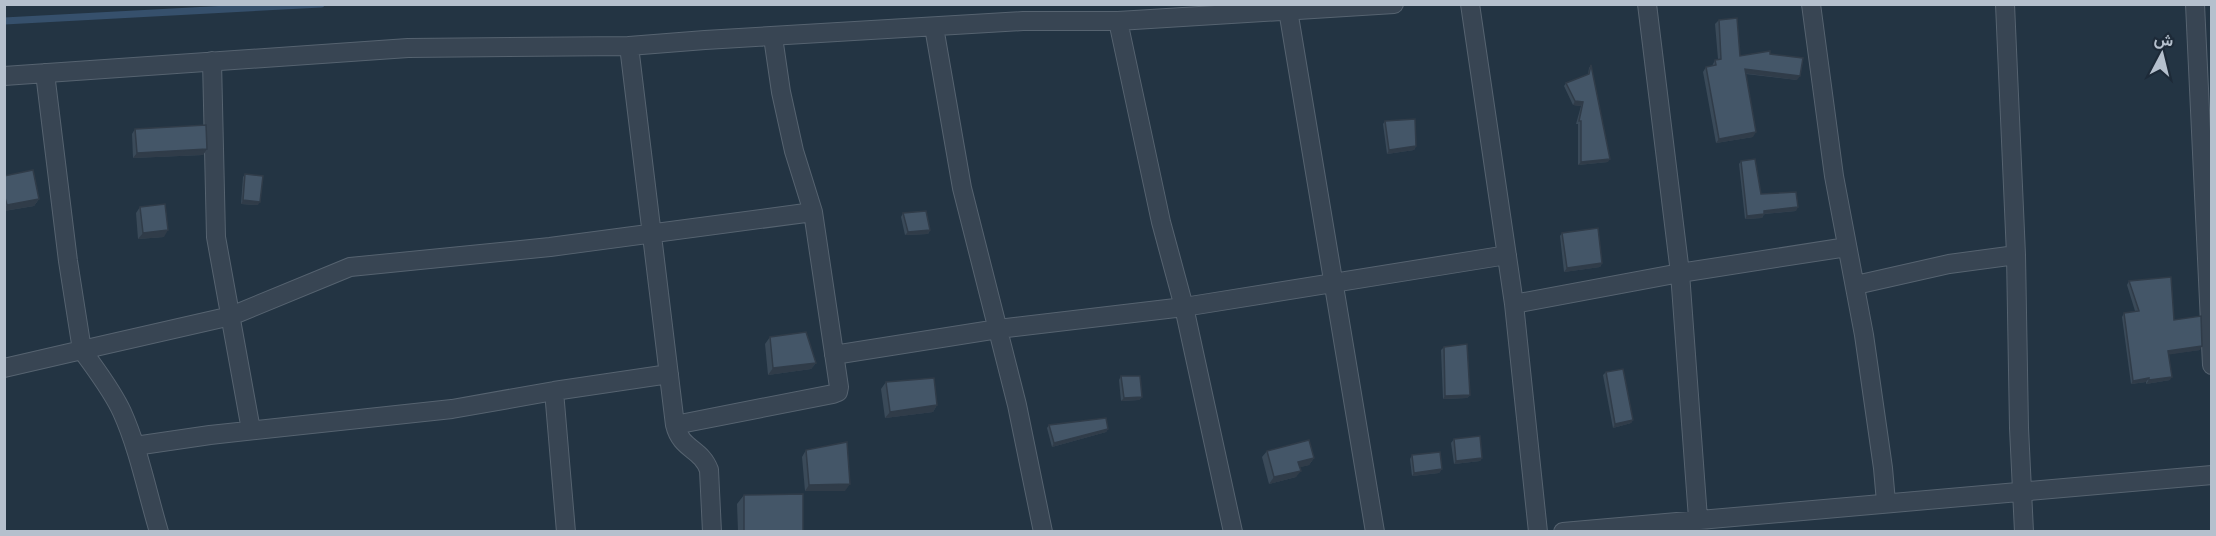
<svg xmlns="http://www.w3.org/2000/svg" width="2216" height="536" font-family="Roboto,Vazirmatn,sans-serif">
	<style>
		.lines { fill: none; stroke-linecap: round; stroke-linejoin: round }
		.stream { stroke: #36506c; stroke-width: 7 }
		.minor-casing { stroke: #566370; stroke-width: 20 }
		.minor { stroke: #384553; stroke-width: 18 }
		.wall { fill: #3a4a59 }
		.shaded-wall { fill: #303c49 }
		.building { fill: #445668; stroke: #303c49; stroke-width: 1.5 }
	</style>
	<rect width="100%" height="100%" fill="#233443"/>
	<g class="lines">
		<!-- stream -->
		<path class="stream" d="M4,21L321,4"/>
		<defs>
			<path id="minor" d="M1470,4L1514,304L1538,532
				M1647,4L1680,273L1699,532
				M1811,4L1834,176L1864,335L1883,468L1886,502
				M2005,4L2016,255L2019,428L2024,532
				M2195,4L2212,365
				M1288,10L1375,532
				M1118,21L1161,222L1184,307L1233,532
				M934,27L962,188L1017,405L1043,532
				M629,46L675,425C681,450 701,448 709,470L712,532
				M212,61L216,237L251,430
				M4,76L408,48L629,46L705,40L1023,21H1118L1394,4
				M1856,285L1949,264L2016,255
				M1514,304L1680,273L1847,247
				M834,355L998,329L1184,307L1507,255
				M4,368L82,350L68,261L45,73
				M554,391L566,532
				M675,425L833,394L838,392L839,387L813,212L794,151L781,92L773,37
				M135,446L210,435L452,409L554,391L669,374
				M159,532C147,492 139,450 122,412C112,390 96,370 82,350L231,316L350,267L550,247L813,212
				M1563,532L2212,475"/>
		</defs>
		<!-- minor casing -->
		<use href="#minor" class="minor-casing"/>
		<!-- minor -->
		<use href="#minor" class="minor"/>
	</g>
	<!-- wall -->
	<path class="wall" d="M1719,20L1740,56L1770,54L1797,80L1746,74L1753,137L1716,143L1703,72L1706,67L1712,66L1715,60L1718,59L1715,24Z
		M1591,65L1608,162L1578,165V124H1576L1581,106L1573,105L1564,86L1566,83L1588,75L1589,68Z
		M1385,121L1416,146L1414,150L1387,154L1383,124Z
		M135,129L207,149L203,155L133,158L132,134Z
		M1741,161L1761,194L1796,211L1764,214L1762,218L1745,219L1739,164Z
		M245,174L258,205L241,204L243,177Z
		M4,176L39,199L34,206L4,211Z
		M140,207L164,237L138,239L136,213Z
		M903,213L930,230L928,234L905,235L901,217Z
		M1562,233L1602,263L1600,267L1564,272L1560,236Z
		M2129,281L2174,320L2200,350L2169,354L2170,380L2146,384V382L2131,384L2122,317L2124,313L2135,311L2127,285Z
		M770,337L816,363L811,369L768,375L765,344Z
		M1444,347L1470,395L1467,398L1443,399L1441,350Z
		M1606,372L1633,420L1631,423L1613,428L1603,375Z
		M1121,376L1142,397L1139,400L1121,401L1119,380Z
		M886,382L937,405L933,412L885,418L881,389Z
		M1049,425L1108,429L1106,432L1052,447L1047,428Z
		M1454,439L1482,458L1480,461L1454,464L1451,443Z
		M806,450L845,491H805L802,457Z
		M1267,451L1314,458L1309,465L1300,467L1296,477L1269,484L1262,457Z
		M1412,455L1442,469L1439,473L1412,476L1410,459Z
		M744,495L803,531H738L737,504Z"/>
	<!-- shaded-wall -->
	<path class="shaded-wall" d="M1745,69L1800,76L1797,80L1742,73Z
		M1575,101L1583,102L1581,106L1573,105Z
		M1756,132L1753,137L1716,143L1719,139Z
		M1416,146L1414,150L1387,154L1389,150Z
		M207,149L203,155L133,158L137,153Z
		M1610,159L1608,162L1578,165L1581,162Z
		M39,199L34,206L4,211V209L7,205Z
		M243,200L260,202L258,205L241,204Z
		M1798,207L1796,211L1762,214L1764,211Z
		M1764,214L1762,218L1745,219L1747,216Z
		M168,230L164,237L138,239L143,233Z
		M930,230L928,234L905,235L908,232Z
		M1602,263L1600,267L1564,272L1567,268Z
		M2202,346L2200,350L2166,355L2168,351Z
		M816,363L811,369L768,375L773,368Z
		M2172,377L2170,380L2146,384L2149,380Z
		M2149,378L2146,382L2131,384L2133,381Z
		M1470,395L1467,398L1443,399L1445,396Z
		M1142,397L1139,400L1121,401L1124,398Z
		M937,405L933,412L885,418L890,412Z
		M1633,420L1631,423L1613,428L1615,424Z
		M1108,429L1106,432L1052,447L1054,443Z
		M1314,458L1309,465L1294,469L1298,462Z
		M1482,458L1480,461L1454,464L1456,461Z
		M1442,469L1439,473L1412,476L1414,473Z
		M1301,471L1296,477L1269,484L1274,477Z
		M850,484L845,491H805L809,485Z"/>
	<!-- building -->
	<path class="building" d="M1737,18L1740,56L1770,51V54L1803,58L1800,76L1745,69L1756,132L1719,139L1706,67L1716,65L1715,60L1721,59L1719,20Z
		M1591,65L1610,159L1581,162V121H1579L1583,102L1575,101L1566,83L1589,74Z
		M1415,119L1416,146L1389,150L1385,121Z
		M206,125L207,149L137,153L135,129Z
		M1755,159L1761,194L1796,192L1798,207L1764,211V214L1747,216L1741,161Z
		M33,170L39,199L7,205L4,194V176Z
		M245,174L263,176L260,202L243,200Z
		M165,204L168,230L143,233L140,207Z
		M926,211L930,230L908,232L903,213Z
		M1598,228L1602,263L1567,268L1562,233Z
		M2171,277L2174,320L2201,316L2202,346L2168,351L2172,377L2149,380V378L2133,381L2124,313L2139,311L2129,281Z
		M806,332L816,363L773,368L770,337Z
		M1467,344L1470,395L1445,396L1444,347Z
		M1623,369L1633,420L1615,424L1606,372Z
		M1121,376H1140L1142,397L1124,398Z
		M934,378L937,405L890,412L886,382Z
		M1106,418L1108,429L1054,443L1049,425Z
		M1480,436L1482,458L1456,461L1454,439Z
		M1309,440L1314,458L1298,462L1301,471L1274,477L1267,451Z
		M847,442L850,484L809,485L806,450Z
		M1440,452L1442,469L1414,473L1412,455Z
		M803,494V531H744V495Z"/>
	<!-- border -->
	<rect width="2216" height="536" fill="none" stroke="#b5c0cd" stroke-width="12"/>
	<!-- north arrow -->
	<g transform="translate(2162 54) rotate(7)" stroke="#1d2a38" stroke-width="4.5" paint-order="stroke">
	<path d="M0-4.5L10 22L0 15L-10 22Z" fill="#b5c0cd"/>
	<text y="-9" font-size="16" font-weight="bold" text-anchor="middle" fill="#b5c0cd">ش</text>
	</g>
</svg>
